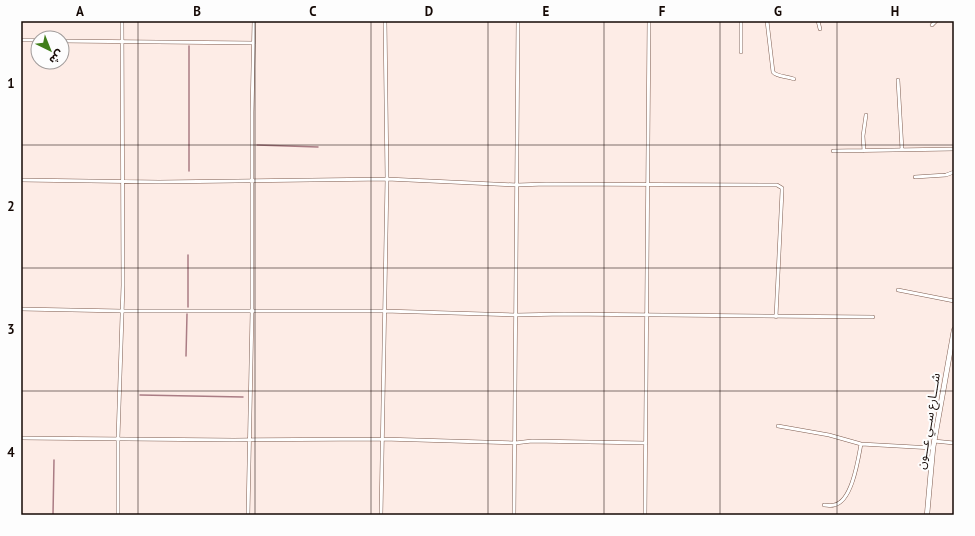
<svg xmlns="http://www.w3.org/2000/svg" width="975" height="536" font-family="'PT Sans','Noto Sans Arabic',sans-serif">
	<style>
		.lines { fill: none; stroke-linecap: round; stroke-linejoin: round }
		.stream { stroke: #aa7c84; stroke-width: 1.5 }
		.street-casing { stroke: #7f5d50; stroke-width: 4 }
		.secondary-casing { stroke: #7f5d50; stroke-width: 5.5 }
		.street { stroke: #fff; stroke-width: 3 }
		.secondary { stroke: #fff; stroke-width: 4.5 }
		.grid { fill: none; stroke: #150905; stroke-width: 1; stroke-opacity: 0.55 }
		.labels { text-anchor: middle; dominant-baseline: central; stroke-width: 4; stroke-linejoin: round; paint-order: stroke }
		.street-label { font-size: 12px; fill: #150905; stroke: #fdfdfd }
		.neatline { fill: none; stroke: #150905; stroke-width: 1.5 }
		.grid-label { font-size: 13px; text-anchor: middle; font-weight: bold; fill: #150905 }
	</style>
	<rect width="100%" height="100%" fill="#fdece6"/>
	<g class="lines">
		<!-- stream -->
		<path class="stream" d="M257,145L318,147
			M189,171V46
			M188,307V255
			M186,356L187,314
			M140,395L243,397
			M53,515L54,460"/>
		<defs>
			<path id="street" d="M741,21V52
				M767,21L773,72C777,77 787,76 794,79
				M818,21L820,29
				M932,25L936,21
				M21,40H38
				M62,41L254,43
				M898,80L902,150
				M833,151L954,149
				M864,151L863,136L866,115
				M915,177L946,175L954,172
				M21,180L159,182L387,179L517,185L546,184L777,185L782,188V191L776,317
				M898,290L954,301
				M21,309L122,311H384L516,315L564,314L873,317
				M778,426L829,435L861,444L933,448
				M21,438L234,440L383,439L515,443L532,441L646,443
				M934,441L954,443
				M824,505C827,505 831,506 834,505C852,502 858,460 861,444
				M118,515V438L123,285L122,21
				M248,515L252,312V112L254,21
				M381,515L387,179L385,21
				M514,515L518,21
				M645,515L649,21"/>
			<path id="secondary" d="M927,515L933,448L954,330"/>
		</defs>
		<!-- street casing -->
		<use href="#street" class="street-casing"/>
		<!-- secondary casing -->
		<use href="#secondary" class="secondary-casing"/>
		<!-- street -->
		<use href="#street" class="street"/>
		<!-- secondary -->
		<use href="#secondary" class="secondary"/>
	</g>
	<!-- grid -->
	<path class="grid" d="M138,21V515M255,21V515M371,21V515M488,21V515M604,21V515M720,21V515M837,21V515M21,145H954M21,268H954M21,391H954"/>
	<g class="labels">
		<!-- street labels -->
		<g class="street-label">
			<text transform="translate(928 421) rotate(-81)">شــــارع ســي عـــون</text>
		</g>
	</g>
	<!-- border -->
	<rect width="975" height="536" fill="none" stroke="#fdfdfd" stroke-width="44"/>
	<!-- north arrow -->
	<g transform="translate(50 50) rotate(137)"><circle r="19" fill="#fdfdfd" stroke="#a09b9a"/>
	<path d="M0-3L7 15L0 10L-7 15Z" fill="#417e1a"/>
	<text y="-6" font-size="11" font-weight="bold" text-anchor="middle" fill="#150905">ش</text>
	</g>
	<rect x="22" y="22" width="931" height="492" class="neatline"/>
	<g class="grid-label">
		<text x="80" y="16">A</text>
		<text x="197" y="16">B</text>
		<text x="313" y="16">C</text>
		<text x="429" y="16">D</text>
		<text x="546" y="16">E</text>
		<text x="662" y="16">F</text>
		<text x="778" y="16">G</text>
		<text x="895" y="16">H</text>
		<text x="11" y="88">1</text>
		<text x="11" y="211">2</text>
		<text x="11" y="334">3</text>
		<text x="11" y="457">4</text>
	</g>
</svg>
